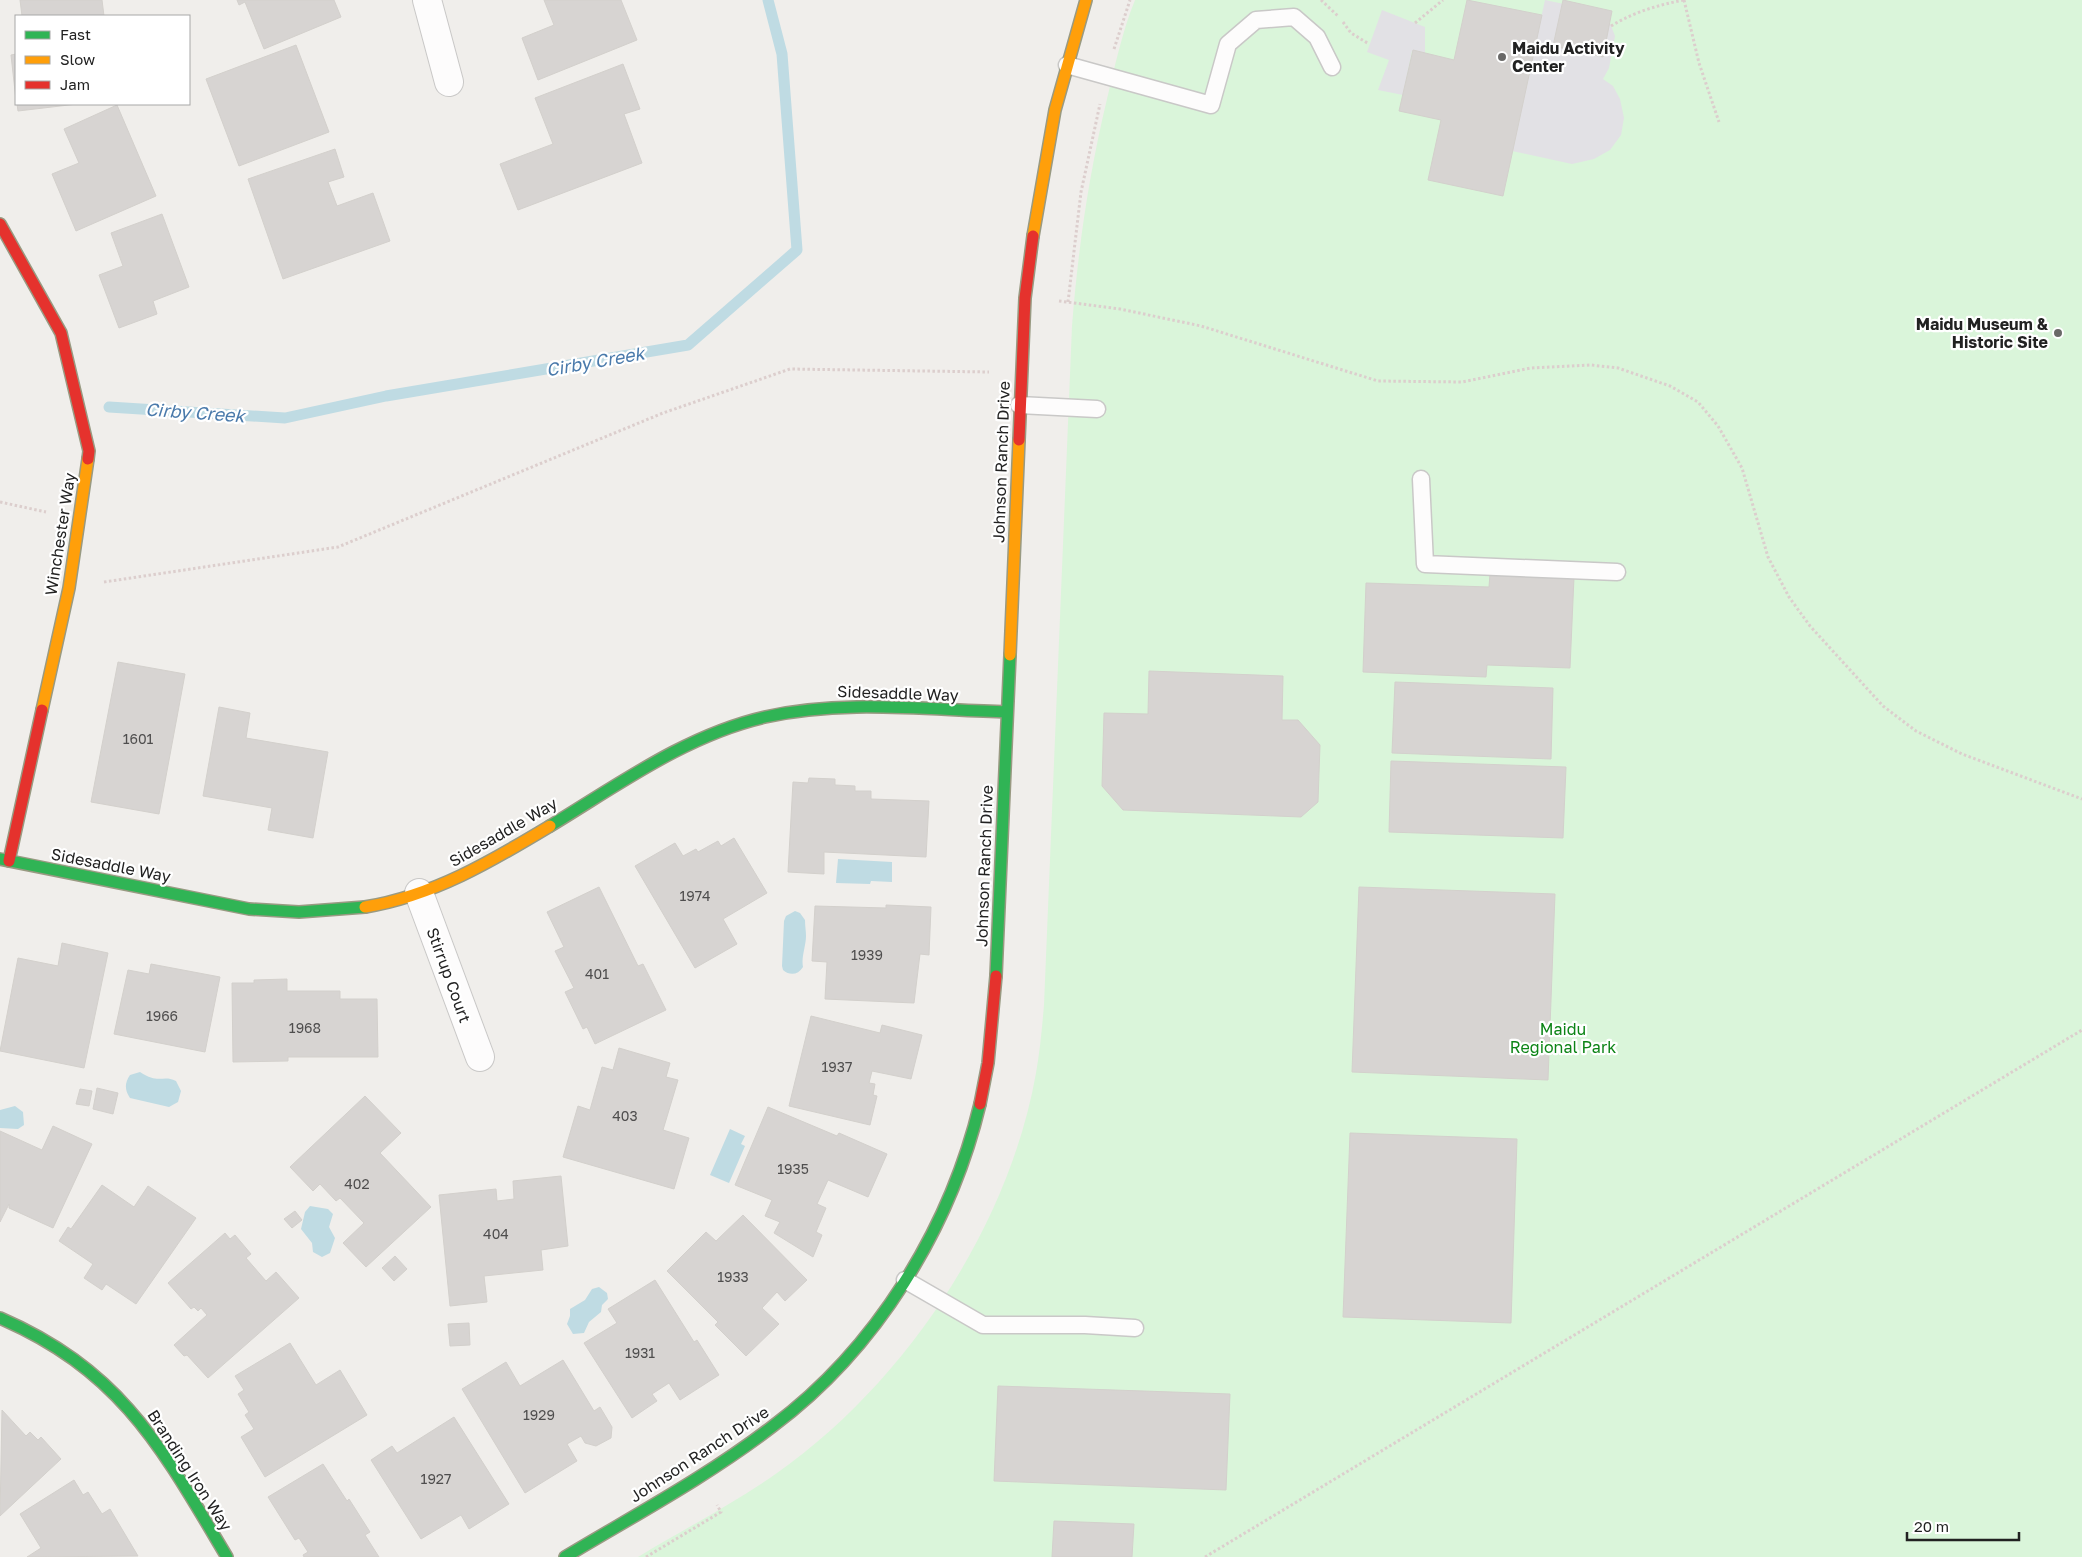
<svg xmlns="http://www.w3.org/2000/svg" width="2082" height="1557" font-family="'Golos Text',sans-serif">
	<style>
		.park { fill: #daf5da }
		.plaza { fill: #e2e1e5 }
		.water { fill: #bfdbe3 }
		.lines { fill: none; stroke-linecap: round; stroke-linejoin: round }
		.stream { stroke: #bfdbe3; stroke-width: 11 }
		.building { fill: #d7d4d2; stroke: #d3d0cc }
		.lane-casing { stroke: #c9c8c7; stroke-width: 19 }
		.street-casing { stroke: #c9c8c7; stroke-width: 30 }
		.fast-casing { stroke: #999a82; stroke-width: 14 }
		.slow-casing { stroke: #999a82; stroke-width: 14 }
		.jam-casing { stroke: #999a82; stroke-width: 14 }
		.path { stroke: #dccecd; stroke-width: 3; stroke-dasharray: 2.5 2.5; stroke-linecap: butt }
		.lane { stroke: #fdfcfc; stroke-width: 16 }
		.street { stroke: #fdfcfc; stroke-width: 28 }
		.fast { stroke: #30b455; stroke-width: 11 }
		.slow { stroke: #ff9f0a; stroke-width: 11 }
		.jam { stroke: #e5322d; stroke-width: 11 }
		.poi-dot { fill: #6a6968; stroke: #fff; stroke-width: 2 }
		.labels { text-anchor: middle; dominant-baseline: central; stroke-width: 4.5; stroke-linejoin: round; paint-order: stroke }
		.number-label { font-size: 14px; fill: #4f4e4e }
		.poi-label { font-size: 16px; font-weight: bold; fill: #222; stroke: #fff; text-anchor: start }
		.street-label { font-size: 16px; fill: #222; stroke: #fff }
		.park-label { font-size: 16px; fill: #0c8416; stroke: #fff }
		.water-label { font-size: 18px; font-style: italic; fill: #4a7aab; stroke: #fff }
	</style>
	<rect width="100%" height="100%" fill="#f0eeeb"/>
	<!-- park -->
	<path class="park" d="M1135,0H2082V1557H638C684,1529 733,1504 777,1473C905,1383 1009,1227 1036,1073C1040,1051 1042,1028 1044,1005L1072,326C1078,249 1089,174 1107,99C1115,66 1122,32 1135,0Z"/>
	<!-- plaza -->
	<path class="plaza" d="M1545,0L1606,13L1615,36L1609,68L1603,79L1613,86L1620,99L1624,118L1621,135L1610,150L1594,159L1572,164L1512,151Z
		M1382,10L1425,27V53L1412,51L1403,95L1378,90L1389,60L1367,52Z"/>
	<!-- water -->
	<path class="water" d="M838,859L892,862V882L871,881L870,884L836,883Z
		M795,911L800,913L805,920C805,926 806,931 806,936C806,946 801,957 803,967C798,975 790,976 783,970L782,966L784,921L786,916Z
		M140,1072C160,1085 162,1074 176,1081L181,1091L178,1102L169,1107L130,1098C125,1090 124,1084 130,1075Z
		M15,1106L23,1112L24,1125L18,1129L0,1128V1110Z
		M730,1129L745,1136L741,1144L745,1146L729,1183L710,1175Z
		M310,1206L328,1209L333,1214L329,1227L335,1238L330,1253L322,1257L313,1252L312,1243L301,1229L305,1212Z
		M599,1287L607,1293L608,1299L602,1305L601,1312L589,1322L584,1333L573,1334L567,1324L570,1316V1309L585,1300L592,1289Z"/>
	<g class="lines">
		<!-- stream -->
		<path class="stream" d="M109,407L285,418L386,396L688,345L797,250L782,54L768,0"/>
	</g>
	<!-- building -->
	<path class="building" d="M20,0H102L104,16H22Z
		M237,0H334L341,17L264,49L245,2L239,5Z
		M544,0H621L637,40L538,80L522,38L554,25Z
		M1467,0L1542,15L1503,196L1428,180L1441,120L1399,111L1413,50L1454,60Z
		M1563,0L1612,11L1603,57L1553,46Z
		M296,45L329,132L239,166L206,79Z
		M16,54V100L11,55Z
		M623,64L640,109L624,114L642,163L518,210L500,164L553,144L535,98Z
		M17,104H77L18,111Z
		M117,105L156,196L76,231L52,174L79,163L64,129Z
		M335,149L344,177L328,182L337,206L373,193L390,241L283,279L248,179Z
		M162,214L189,287L153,301L157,314L119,328L99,275L123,266L111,233Z
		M1490,574L1574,577L1570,668L1487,665L1486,677L1363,672L1366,583L1489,587Z
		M118,662L185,674L159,814L91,802Z
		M1149,671L1283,676L1282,720H1298L1320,745L1318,802L1301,817L1123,810L1102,786L1104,713L1148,714Z
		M1395,682L1553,688L1551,759L1392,753Z
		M219,707L250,713L246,738L328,752L313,838L268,830L272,808L203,796Z
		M1391,761L1566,767L1563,838L1389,832Z
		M809,778L835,779V785L855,786V791H871V799L929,801L926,857L824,852V874L788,872L793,782L808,783Z
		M734,838L767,893L723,919L737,944L695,968L635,866L675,843L683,856L696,849L698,852L718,841L721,846Z
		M599,887L638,966L643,964L666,1010L595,1044L587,1027L583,1029L565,992L574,988L555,951L564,947L547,912Z
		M1359,887L1555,894L1548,1080L1352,1072Z
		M886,905L931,907L929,955L920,954L914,1003L825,999L827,962L812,961L815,906L886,908Z
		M62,943L108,953L84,1068L0,1051L18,958L58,966Z
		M151,964L220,977L205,1052L114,1034L128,970L149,974Z
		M287,979V991H340V999H377L378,1057H288V1061L233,1062L232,983H254V980Z
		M811,1016L880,1033L882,1025L922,1035L911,1079L872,1071L869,1083L875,1084L873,1095L877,1096L870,1125L789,1106Z
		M619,1048L670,1063L666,1077L678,1080L663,1130L689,1138L674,1189L563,1157L578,1106L590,1110L602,1067L613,1070Z
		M97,1088L118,1093L113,1114L93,1109Z
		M80,1089L92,1091L89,1106L76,1104Z
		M365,1096L401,1133L380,1153L431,1207L366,1267L343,1243L364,1223L340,1198L336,1201L320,1184L313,1191L290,1167Z
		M768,1107L837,1136L839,1133L887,1154L868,1197L828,1180L817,1204L826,1208L816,1232L822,1235L813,1257L774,1233L780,1222L765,1216L772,1200L735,1185Z
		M53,1126L92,1144L53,1228L9,1208V1204L0,1222V1131L42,1150Z
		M1350,1133L1517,1139L1511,1323L1343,1317Z
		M561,1176L568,1246L541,1250L543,1270L484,1276L487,1302L450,1306L439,1195L496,1189L497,1201L514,1199L513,1181Z
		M102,1185L134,1207L148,1186L196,1218L136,1304L106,1284L102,1290L84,1278L93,1264L59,1241L68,1227L71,1229Z
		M295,1211L302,1220L292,1228L284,1219Z
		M743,1215L807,1280L785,1301L777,1292L762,1308L779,1324L746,1356L715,1325L718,1322L667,1271L706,1232L716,1241Z
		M225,1233L230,1239L235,1235L251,1254L246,1258L266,1281L276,1272L299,1298L208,1378L187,1355L184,1356L174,1345L207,1315L201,1308L198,1311L194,1307L191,1309L168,1283Z
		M395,1256L407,1269L394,1281L382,1268Z
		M655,1280L694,1342L697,1340L719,1375L680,1400L669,1383L652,1394L657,1401L632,1418L584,1343L617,1323L608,1309Z
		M469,1323L470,1345L450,1346L448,1324Z
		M290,1343L316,1385L340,1370L367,1415L265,1477L241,1437L254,1429L245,1415L249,1412L238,1394L244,1390L235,1376Z
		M563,1360L594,1411L600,1407L612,1427L611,1438L596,1446L585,1443L581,1436L567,1444L577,1461L525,1493L462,1389L506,1362L520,1386Z
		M998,1386L1230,1394L1226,1490L994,1481Z
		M2,1410L26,1436L30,1432L38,1440L41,1437L61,1459L0,1516Z
		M454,1417L509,1504L469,1529L461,1515L421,1539L371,1460L392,1446L397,1453Z
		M323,1464L347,1501L349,1499L370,1532L365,1535L379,1557H304L303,1555L308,1552L299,1538L295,1540L268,1497Z
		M74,1480L83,1495L88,1492L102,1514L110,1509L138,1556L27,1557L41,1548L20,1514Z
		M1054,1521L1134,1524L1132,1557H1052Z"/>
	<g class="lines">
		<defs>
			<path id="lane" d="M1067,65L1211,105L1228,44L1256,20L1294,17L1317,37L1332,67
				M1019,405L1097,409
				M1421,479L1425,564L1617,572
				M905,1280L983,1325H1085L1135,1328"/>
			<path id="street" d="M427,0L449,82
				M419,893L480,1057"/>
			<path id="fast" d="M550,826C618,785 686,735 765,717C844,699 927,710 1007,712
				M0,859L249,909L299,912L365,907
				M996,976L1010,655
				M0,1318C122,1371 162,1448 227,1557
				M565,1557C635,1515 708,1476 773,1426C876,1349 950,1229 980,1104"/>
			<path id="slow" d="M1033,236L1055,110L1086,0
				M1010,655L1019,440
				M42,710L69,588L88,459
				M365,907C433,896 492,861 550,826"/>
			<path id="jam" d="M0,224L61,333L89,451L88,459
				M1019,440L1025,298L1033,236
				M9,861L42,710
				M980,1104L988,1063L996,976"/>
		</defs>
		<!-- lane casing -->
		<use href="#lane" class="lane-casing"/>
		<!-- street casing -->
		<use href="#street" class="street-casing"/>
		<!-- fast casing -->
		<use href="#fast" class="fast-casing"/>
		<!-- slow casing -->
		<use href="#slow" class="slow-casing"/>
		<!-- jam casing -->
		<use href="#jam" class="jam-casing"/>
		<!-- path -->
		<path class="path" d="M1321,0L1339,17
			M1684,0L1699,63L1719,122
			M1343,22L1351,33L1369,44
			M1415,23L1443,0
			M1611,26C1634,12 1658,5 1684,0
			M1114,49L1130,0
			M1059,301L1120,309L1201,326L1378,381L1462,382L1531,368L1591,365L1618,368L1670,386L1698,402L1718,426L1742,468L1768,557L1789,597L1810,626L1883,706L1916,731L1962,754L2082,799
			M1068,302L1081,192L1100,104
			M0,502L46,512
			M104,582L338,547L663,413L790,369L989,372
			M646,1557L721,1512L717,1505
			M1205,1557L2082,1030"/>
		<!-- lane -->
		<use href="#lane" class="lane"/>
		<!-- street -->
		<use href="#street" class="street"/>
		<!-- fast -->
		<use href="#fast" class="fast"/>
		<!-- slow -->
		<use href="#slow" class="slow"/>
		<!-- jam -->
		<use href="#jam" class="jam"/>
	</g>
	<!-- markers -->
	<g class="poi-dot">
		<circle cx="1502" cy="57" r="5"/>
		<circle cx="2058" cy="333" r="5"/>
	</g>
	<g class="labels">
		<!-- number labels -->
		<g class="number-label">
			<text x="138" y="738">1601</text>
			<text x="695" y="895">1974</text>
			<text x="867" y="954">1939</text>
			<text x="597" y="973">401</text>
			<text x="162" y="1015">1966</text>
			<text x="305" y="1027">1968</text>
			<text x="837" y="1066">1937</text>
			<text x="625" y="1115">403</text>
			<text x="793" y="1168">1935</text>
			<text x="357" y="1183">402</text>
			<text x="496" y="1233">404</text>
			<text x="733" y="1276">1933</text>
			<text x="640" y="1352">1931</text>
			<text x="539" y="1414">1929</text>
			<text x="436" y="1478">1927</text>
		</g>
		<!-- poi labels -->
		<g class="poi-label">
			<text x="1512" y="48">Maidu Activity<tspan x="1512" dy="18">Center</tspan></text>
			<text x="2048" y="324" text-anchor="end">Maidu Museum &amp;<tspan x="2048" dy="18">Historic Site</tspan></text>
		</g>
		<!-- street labels -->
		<g class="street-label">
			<text transform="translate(1001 462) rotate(-88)">Johnson Ranch Drive</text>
			<text transform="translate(60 534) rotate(-81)">Winchester Way</text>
			<text transform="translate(898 693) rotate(2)">Sidesaddle Way</text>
			<text transform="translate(503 832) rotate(-30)">Sidesaddle Way</text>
			<text transform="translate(111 865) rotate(11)">Sidesaddle Way</text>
			<text transform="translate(984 866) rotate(-88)">Johnson Ranch Drive</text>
			<text transform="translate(449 975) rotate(70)">Stirrup Court</text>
			<text transform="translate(699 1454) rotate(-33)">Johnson Ranch Drive</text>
			<text transform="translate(190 1470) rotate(57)">Branding Iron Way</text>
		</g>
		<!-- park labels -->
		<g class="park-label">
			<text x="1563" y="1029">Maidu<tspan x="1563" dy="18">Regional Park</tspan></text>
		</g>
		<!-- water labels -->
		<g class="water-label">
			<text transform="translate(595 361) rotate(-10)">Cirby Creek</text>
			<text transform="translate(195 412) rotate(4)">Cirby Creek</text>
		</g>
	</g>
	<!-- legend -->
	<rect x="15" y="15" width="175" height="90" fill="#ffffff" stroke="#a7a7a7"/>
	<rect x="25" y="31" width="25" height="8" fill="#30b455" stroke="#a7a7a7"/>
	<text x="60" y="40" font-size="15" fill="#222222">Fast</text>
	<rect x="25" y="56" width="25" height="8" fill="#ff9f0a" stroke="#a7a7a7"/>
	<text x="60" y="65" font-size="15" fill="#222222">Slow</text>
	<rect x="25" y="81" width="25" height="8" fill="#e5322d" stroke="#a7a7a7"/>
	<text x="60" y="90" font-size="15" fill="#222222">Jam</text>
	<!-- scale -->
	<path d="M1907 1532v8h112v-8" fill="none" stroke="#222222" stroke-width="2.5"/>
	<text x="1914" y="1532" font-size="15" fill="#222222" stroke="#ffffff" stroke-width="4" paint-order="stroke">20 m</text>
</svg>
